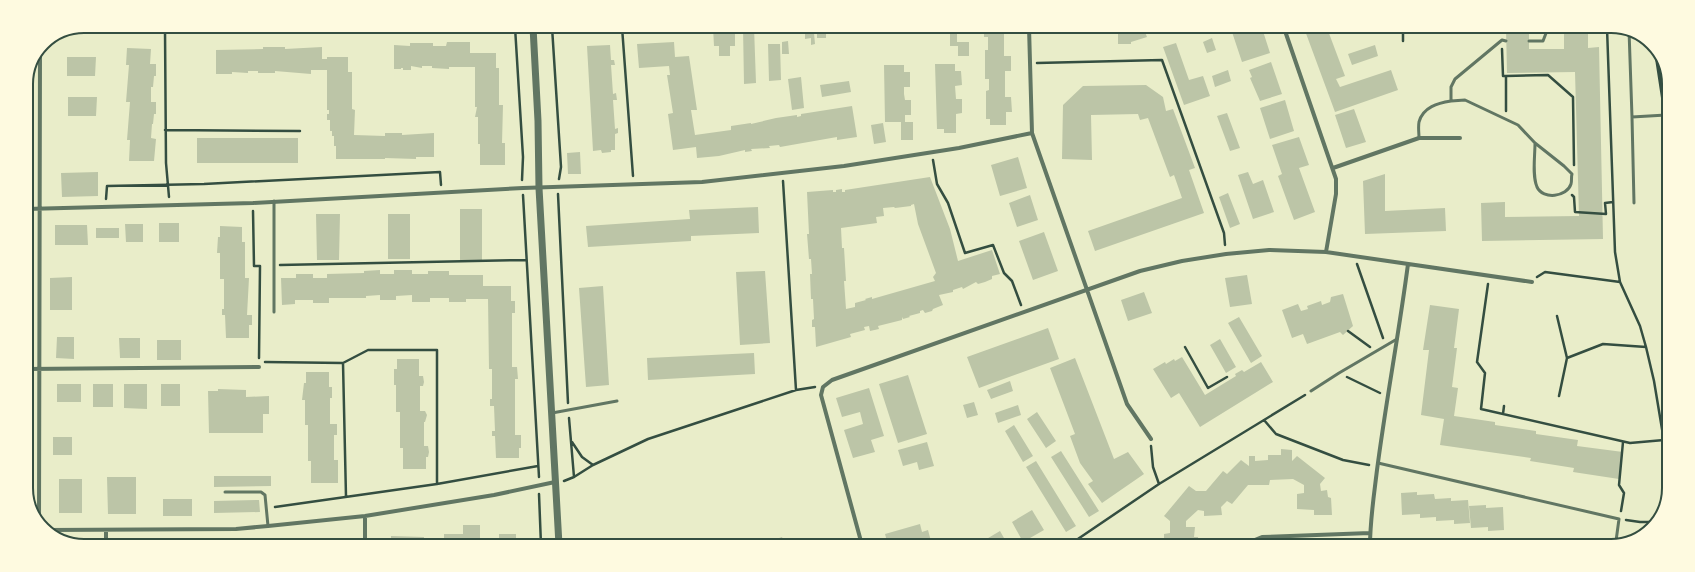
<svg xmlns="http://www.w3.org/2000/svg" width="1695" height="572" font-family="'Work Sans',sans-serif">
	<style>
		.building { fill: #bcc5a7; fill-rule: evenodd }
		.lines { fill: none; stroke-linecap: round; stroke-linejoin: round }
		.path { stroke: #344e41; stroke-width: 2.5 }
		.service { stroke: #617663; stroke-width: 3 }
		.minor { stroke: #617663; stroke-width: 4 }
		.tertiary { stroke: #617663; stroke-width: 7 }
		.secondary { stroke: #344e41; stroke-width: 8 }
		.rim { fill: none; stroke: #344e41; stroke-width: 2 }
	</style>
	<rect width="100%" height="100%" fill="#e9edc9"/>
	<!-- building -->
	<path class="building" d="M713,27H735V46H730V56H719V46H714Z
		M743,27H754L756,83L744,84Z
		M817,27H826V38H817Z
		M868,27H893L890,29L876,30L868,28Z
		M950,27H957V42H969V56H958V46H950Z
		M984,27H1010V30H1004V56H1011V71H1005V97H1011L1012,112H1006V125H990V119H986V91L989,90V79H985V50H988V37H984Z
		M1050,27H1077V31H1050Z
		M1140,27H1143L1147,37L1131,42V44H1118V30H1131Z
		M1237,28H1262L1270,53L1242,62L1231,29Z
		M1304,28H1327L1345,76L1336,79L1340,87L1391,70L1398,90L1335,112Z
		M1506,28H1529V49H1564V33H1588V48L1599,47L1603,239L1482,241L1481,203L1505,202V217L1579,216L1575,72L1507,73Z
		M805,33H814L815,44L811,45V38L805,39Z
		M1212,38L1216,50L1207,53L1203,42Z
		M788,41L789,54H782V42Z
		M447,42H470V53H496V68H499V105H503L502,143H505V165H480V144H478V117H475L477,107H475V67H449V69L432,68V66H422V68L411,66V70H403V68H401V69H394V45L410,46V43H433V46H446Z
		M674,42L675,57L689,56L697,110H691L695,135L731,130V126L751,123V124L776,118L797,115V117L801,116V114L852,106L857,137L837,140V137L780,147L779,145L769,146L770,148L751,149L752,151L745,152V150L719,156L697,158L696,147L673,150L668,114L673,113L667,75H670L669,66L639,68L637,44Z
		M1176,43L1189,80L1203,76L1210,96L1184,105L1163,47Z
		M768,44H780L781,80L769,81Z
		M610,45L611,60H614L615,65H611L613,94L616,93L617,100H613L615,129L618,128V133L615,134V150H611V152L602,153L601,150L593,151L587,46Z
		M1375,45L1378,56L1352,65L1348,54Z
		M263,47H285V49L322,47V59H327V57H348V72H352V109L355,110L354,135L385,136V133H402V135L434,133V157H416V159L385,158V159H336V146H334V136H332V131H330V120H327V114H329V110H327V70H311V74L275,71V73H258V71H248V73L232,72V74H216V50L263,49Z
		M127,48L151,49L150,64H156V76H154L153,87H151V102H156V114H154L153,124H152L151,138L156,139L154,161H129L130,140H127L130,102H126L129,65H126Z
		M67,57H96L95,76H67Z
		M1271,62L1282,94L1260,101L1250,78L1252,77L1249,70Z
		M935,64H955V71H961L962,85L955,86L956,99H962V113L956,114V133H944V129H937Z
		M884,65H904V72H910V87H904V94L905,100H911V115H905V122H913V140H901V122H885Z
		M1228,70L1231,81L1215,87L1212,76Z
		M801,77L804,108L792,110L788,79Z
		M849,81L851,92L822,97L820,85Z
		M1146,85L1163,97L1166,111L1173,109L1195,168L1189,170L1204,213L1095,251L1088,231L1182,198L1174,175L1170,177L1148,118L1140,120L1138,114L1091,115L1092,160L1062,159L1063,105L1083,86Z
		M68,97H97L96,116H68Z
		M1285,100L1294,131L1270,139L1260,108Z
		M1354,109L1366,142L1346,148L1335,115Z
		M1227,113L1240,148L1230,151L1217,116Z
		M883,123L886,142L874,144L871,125Z
		M1299,137L1309,165L1299,168L1315,212L1294,220L1278,176L1282,174L1272,145Z
		M197,138H298V163H197Z
		M580,152L581,174H568L567,153Z
		M1018,157L1027,188L1000,196L991,165Z
		M98,172V196L62,197L61,173Z
		M1248,172L1253,184L1263,180L1274,212L1253,219L1238,175Z
		M1385,174V211L1445,208L1446,231L1365,234L1363,181Z
		M930,177L950,229L958,261L992,250L1000,274L992,276V279L985,282L978,284L976,282L963,289L962,287L953,290V292L939,295L943,305L933,309L932,311L925,313L923,310L920,311V313L909,316L910,317L903,319L902,317V320L878,326L879,329L870,331L869,326L864,327L865,330L850,334L851,337L816,347L815,327H812V320L814,319L813,299H811L810,274H812L811,259H809L807,234H809L807,192L833,190V192H836V190L842,189V192H845V190ZM914,204L918,224L936,273L933,277L935,281L872,299V297L865,299L866,300L855,303V307L846,309L844,281H846L844,248H842L841,228L877,223L876,217L884,216L883,208L894,207L895,208L911,206V205Z
		M1228,193L1240,224L1230,228L1219,197Z
		M1030,195L1038,220L1017,227L1009,203Z
		M758,207L759,233L691,236V241L588,247L586,226L690,219L689,210Z
		M460,209H482V260H460Z
		M316,214H340L339,260H317Z
		M388,214H410V259H388Z
		M159,223H179V242H159Z
		M125,224H143V242H126Z
		M55,225H87L88,245H55Z
		M220,226L242,227V242H245V278H249L247,315H252V325H249V338H226L225,315H222V309H224V279H220V253H217L218,237H220Z
		M96,228H119V238H96Z
		M1044,232L1058,271L1033,280L1019,241Z
		M380,270V274H394V270H412V274H428V271H449V275H483V286H511V301H515V313H512V367H517L518,379H515V435H521V448H519V458H496L495,436H492V431H495L494,406H490V399H492V369H489L488,299H466V302H449V298H430V302H412V295L396,296V300H380V295L366,296V298H329V303H313V300H295V304L282,305L281,278H296V274H313V278H327V274L364,273V271Z
		M765,271L770,343L740,345L736,272Z
		M1247,275L1252,304L1230,307L1225,278Z
		M72,277V310H50V278Z
		M603,286L609,385L586,387L579,288Z
		M1144,292L1152,313L1128,321L1121,300Z
		M1343,294L1353,326L1343,335L1340,332L1307,344L1303,334L1292,338L1282,310L1298,304L1301,311L1308,309L1307,306L1321,301L1322,305L1330,302L1331,297Z
		M1430,305L1459,309L1454,348H1457L1452,387L1458,388L1454,416L1495,422V425L1536,431V434L1578,440L1577,446L1623,452L1619,479L1573,472L1574,468L1530,461L1531,458L1440,445L1444,419L1421,415L1429,350H1423Z
		M1239,317L1262,356L1251,363L1228,323Z
		M1048,328L1059,359L979,388L967,357Z
		M57,337H74V359L56,358Z
		M119,338H140V358H120Z
		M1220,339L1236,367L1226,373L1210,345Z
		M157,340H181V360H157Z
		M754,353L755,374L648,380L647,358Z
		M1182,357L1205,395L1236,376L1235,374L1242,370L1244,372L1261,362L1273,382L1200,427L1179,393L1171,398L1153,369L1165,362L1166,364L1174,359L1175,361Z
		M1075,358L1114,459L1128,452L1144,474L1102,503L1088,484L1093,481L1080,463L1070,436L1075,434L1050,368Z
		M397,359H419V376H423L424,382L423,386H420V411H425L427,415L425,422H424V446H428L429,452L428,457H426V469H403V448H400V412H396V385H394V369H397Z
		M306,372H329V387H332V398H330V424H337V435H334V460H338V483H311V461H308V425H305V400H302L304,383H306Z
		M908,375L927,434L898,443L879,384Z
		M1010,381L1013,391L991,399L987,390Z
		M57,384H81V402H57Z
		M93,384H113V407H93Z
		M124,384H147V409L124,408Z
		M161,384H180V406H161Z
		M869,388L884,436L871,440L875,452L853,458L844,430L863,424L860,412L842,417L836,398Z
		M218,389L246,390V397L269,396V414H263V433H209L208,391H218Z
		M974,402L978,415L967,418L963,405Z
		M1018,405L1021,415L998,423L995,413Z
		M1037,412L1056,441L1046,448L1027,419Z
		M1014,425L1033,456L1023,462L1005,431Z
		M53,437H72V455H53Z
		M927,442L934,466L919,470L917,462L903,466L898,450Z
		M1281,449L1292,450V461L1297,456L1325,478L1320,484L1321,491L1327,490L1328,497L1331,498L1332,515H1314V510L1297,509V494L1304,493V485L1293,479L1270,480L1269,485H1248L1232,504L1227,501L1221,507L1222,515L1204,516V511L1198,510L1186,521V527H1195L1194,537H1198L1199,545H1164V534L1170,533V521L1164,516L1189,486L1196,491H1206L1223,471L1227,474L1241,460L1249,466V456H1255V461L1268,460V455H1281Z
		M1061,451L1099,511L1089,517L1051,457Z
		M1036,461L1076,526L1066,532L1026,467Z
		M214,476H271V486L214,487Z
		M107,477H136V514H108Z
		M59,479H82V513H59Z
		M1417,492V495L1434,494L1435,499L1451,498V501L1468,500L1470,523L1454,524V520L1436,521V517L1420,518V514L1402,515L1401,493Z
		M163,499H192V516H163Z
		M259,500L260,512L214,513V501Z
		M1486,505V508L1503,507L1504,530L1488,531V527L1471,528L1469,506Z
		M1032,510L1044,530L1023,542L1012,522Z
		M920,524L922,532L928,530L932,545H888L885,534Z
		M463,525H480V542H499V534H516V542H518V545L444,544V534H463Z
		M1000,531L1008,545H979L978,544Z
		M391,536L424,537V544H391Z
		M782,537L785,545H758Z"/>
	<g class="lines">
		<!-- path -->
		<path class="path" d="M515,27L523,157L522,180
			M552,27L561,167L559,179
			M622,27L633,176
			M1403,28V41
			M1607,28L1615,252L1620,282L1640,326L1646,347L1654,381L1667,459
			M165,30L166,163L169,197
			M72,31L274,26
			M1502,49L1503,76H1506V111
			M1037,63L1162,60L1224,233L1225,245
			M1506,76L1548,75L1573,97L1574,165
			M165,130L300,131
			M933,160L937,184L948,203L965,253L993,245L1004,273L1012,281L1021,305
			M783,181L796,390
			M558,194L568,403
			M523,195L539,477
			M1572,195L1574,197L1575,212L1606,214L1605,203L1613,202
			M106,199L107,186L204,184L440,172L441,185
			M253,211L254,266H260L259,358
			M1357,264L1383,338
			M280,265L526,260
			M1537,277L1545,272L1620,282
			M1488,284L1477,362L1485,373L1481,409L1630,443L1664,440
			M1557,316L1567,358L1559,396
			M1348,331L1370,347
			M1185,347L1208,388L1227,377
			M1567,358L1603,344L1646,347
			M265,362L343,363L368,350H437V484
			M343,363L346,497
			M1347,377L1380,393
			M1503,414L1504,406
			M569,418L574,477
			M1264,420L1276,434L1343,460L1369,465
			M572,442L582,457L593,465
			M1151,446L1153,467L1159,484
			M564,481L574,477L593,465L648,439L796,390L815,387
			M539,494L541,545
			M275,507L437,484L538,466
			M1621,511L1624,493L1619,485L1623,442
			M1626,520L1640,522H1654
			M1069,545L1159,484L1305,395"/>
		<!-- service -->
		<path class="service" d="M1629,30L1632,117
			M1529,41H1543L1548,28
			M1451,101L1465,100L1518,125L1535,143L1564,166L1572,174C1571,177 1572,181 1571,184C1567,197 1543,200 1537,187C1532,175 1535,157 1535,143
			M1419,138C1419,133 1418,127 1419,122C1423,107 1438,103 1451,101V87L1455,79L1502,40L1506,41
			M274,201V312
			M1634,203L1632,117L1666,115
			M1311,391L1339,373L1397,339
			M552,413L617,401
			M1378,463L1619,519L1616,541
			M225,492H261L265,495L268,526"/>
		<!-- minor -->
		<path class="minor" d="M1029,27L1032,133L1127,404L1151,439
			M1284,28L1336,179V194L1326,252
			M1333,168L1419,138H1460
			M26,209L253,203L523,188L702,182L844,166L959,148L1032,133
			M26,369L259,367
			M365,516V544
			M39,524L40,49
			M48,530L236,529L268,526L365,516L494,495L555,482
			M106,530V544
			M1616,541L1617,544
			M862,545L821,395L823,387L832,380L1140,271L1182,261L1226,254L1269,250L1326,252L1532,282
			M1240,546L1262,537L1370,533
			M1370,546C1370,520 1374,495 1377,470C1386,401 1399,333 1408,264"/>
		<!-- tertiary -->
		<path class="tertiary" d="M533,27L538,121L539,188L559,545"/>
		<!-- secondary -->
		<path class="secondary" d="M1658,52L1669,124"/>
	</g>
	<!-- crop -->
	<path d="M0 0H1695V572H0ZM84 33H1611A51 51 0 0 1 1662 84V488A51 51 0 0 1 1611 539H84A51 51 0 0 1 33 488V84A51 51 0 0 1 84 33Z" fill="#fefae0" fill-rule="evenodd"/>
	<path class="rim" d="M84 33H1611A51 51 0 0 1 1662 84V488A51 51 0 0 1 1611 539H84A51 51 0 0 1 33 488V84A51 51 0 0 1 84 33Z"/>
</svg>
